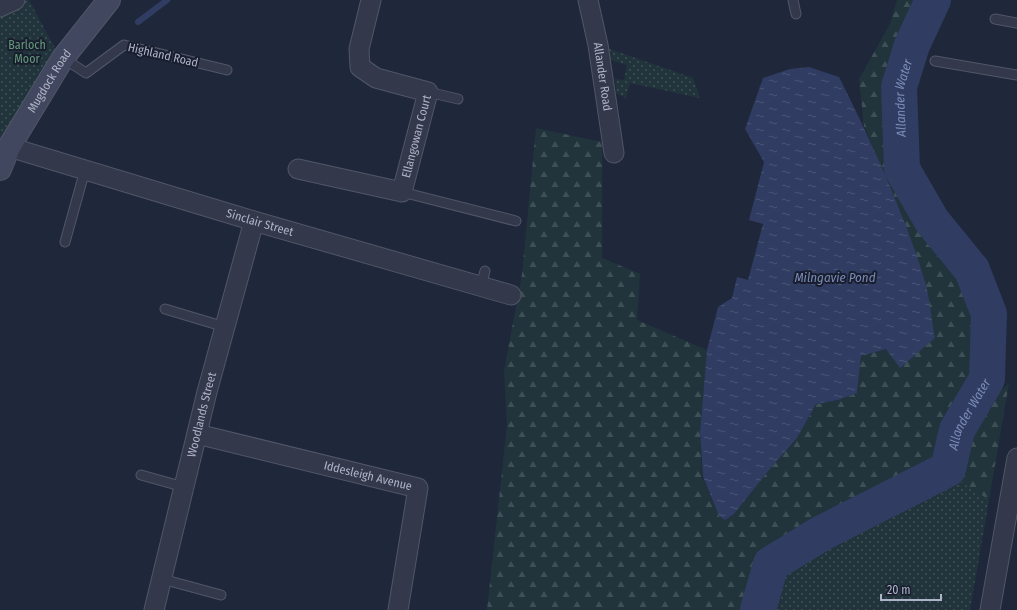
<svg xmlns="http://www.w3.org/2000/svg" width="1017" height="610" font-family="'Fira Sans Condensed',sans-serif">
	<style>
		.grass { fill: url(#grass-dots) }
		.forest { fill: url(#forest-firs) }
		.water { fill: url(#water-ripples) }
		.lines { fill: none; stroke-linecap: round; stroke-linejoin: round }
		.stream { stroke: #303c61; stroke-width: 6 }
		.river { stroke: #303c61; stroke-width: 36 }
		.lane-casing { stroke: #515668; stroke-width: 11 }
		.street-casing { stroke: #515668; stroke-width: 21 }
		.secondary-casing { stroke: #515668; stroke-width: 24 }
		.lane { stroke: #33394a; stroke-width: 9 }
		.street { stroke: #33394a; stroke-width: 19 }
		.secondary { stroke: #41475e; stroke-width: 22 }
		.labels { text-anchor: middle; dominant-baseline: central; stroke-width: 4; stroke-linejoin: round; paint-order: stroke }
		.park-label { font-size: 12px; fill: #639978; stroke: #191e2f }
		.street-label { font-size: 12px; fill: #aeb3c7; stroke: #191e2f }
		.water-label { font-size: 13px; font-style: italic; fill: #7b8bb6; stroke: #191e2f }
	</style>
	<defs>
		<pattern id="grass-dots" width="8" height="8" patternUnits="userSpaceOnUse"><rect width="8" height="8" fill="#21343b"/><path d="M2 2h.1M6 6h.1" fill="none" stroke="#3f4f56" stroke-width="1.8" stroke-linecap="round"/></pattern>
		<pattern id="forest-firs" width="22" height="20" patternUnits="userSpaceOnUse"><rect width="22" height="20" fill="#21343b"/><path d="M5 1l3.5 6h-7zM16 11l3.5 6h-7z" fill="#3f4f56"/></pattern>
		<pattern id="water-ripples" width="26" height="14" patternUnits="userSpaceOnUse"><rect width="26" height="14" fill="#303c61"/><path d="M2 4q2-2 4 0t4 0M15 11q2-2 4 0t4 0" fill="none" stroke="#4b5676"/></pattern>
	</defs>
	<rect width="100%" height="100%" fill="#1f273a"/>
	<!-- grass -->
	<path class="grass" d="M16,0H29L57,52L0,153V8Z
		M607,48L693,78L700,98L630,83L626,98L616,93L615,79L624,80L627,65L610,60Z
		M948,473L989,500L970,610H768L772,578L846,535Z"/>
	<!-- forest -->
	<path class="forest" d="M897,0H921L898,62L890,118L899,169L927,224L966,274L978,321L971,381L934,457L765,556L750,610H487L507,425L504,371L522,274L536,128L602,142V258L640,274L637,320L707,350L700,432L702,477L719,516L725,520L734,514L769,470L797,438L816,404L838,400L857,393L861,356L886,349L925,280L900,210L864,126L859,79L890,24Z
		M1009,383L989,500L948,473L969,424Z"/>
	<!-- water -->
	<path class="water" d="M809,67L839,77C871,141 903,210 924,278C930,297 931,319 935,338L900,368L886,349L861,356L857,393L838,400L816,404L797,438L769,470L734,514L725,520L719,516L703,477L700,432L707,350L718,307L732,298L737,277L748,280L763,224L749,220L764,162L745,129L763,78L790,69Z"/>
	<g class="lines">
		<!-- stream -->
		<path class="stream" d="M138,22L167,0"/>
		<!-- river -->
		<path class="river" id="s1" d="M758,610L771,564L822,533L948,469L957,430L987,379L989,314L972,270L932,221L902,169L899,87L912,45L933,0"/>
		<defs>
			<path id="lane" d="M793,0L796,14
				M995,19L1017,23
				M63,58L86,73L124,45L227,70
				M935,61L1017,75
				M428,92L458,99
				M402,192L516,221
				M65,242L85,170
				M481,286L485,271
				M165,309L225,327
				M141,475L184,487
				M162,579L221,595"/>
			<g id="street">
				<path id="s2" d="M588,0L598,45L614,153"/>
				<path d="M0,7L15,0"/>
				<path id="s3" d="M9,147L254,221L511,295"/>
				<path id="s4" d="M298,169L402,192L428,92L376,78L360,67L359,49L371,0"/>
				<path id="s5" d="M197,434L418,488L398,610"/>
				<path id="s6" d="M154,610L207,392L254,221"/>
				<path d="M990,610L1017,458"/>
			</g>
			<g id="secondary">
				<path id="s7" d="M0,169L9,147L63,58L109,0"/>
			</g>
		</defs>
		<!-- lane casing -->
		<use href="#lane" class="lane-casing"/>
		<!-- street casing -->
		<use href="#street" class="street-casing"/>
		<!-- secondary casing -->
		<use href="#secondary" class="secondary-casing"/>
		<!-- lane -->
		<use href="#lane" class="lane"/>
		<!-- street -->
		<use href="#street" class="street"/>
		<!-- secondary -->
		<use href="#secondary" class="secondary"/>
	</g>
	<g class="labels">
		<!-- park labels -->
		<g class="park-label">
			<text x="27" y="45">Barloch<tspan x="27" dy="14">Moor</tspan></text>
		</g>
		<!-- street labels -->
		<g class="street-label">
			<text transform="translate(163 55) rotate(13)">Highland Road</text>
			<text stroke="none"><textPath href="#s2" startOffset="78">Allander Road</textPath></text>
			<text stroke="none"><textPath href="#s7" startOffset="101">Mugdock Road</textPath></text>
			<text stroke="none"><textPath href="#s4" startOffset="164">Ellangowan Court</textPath></text>
			<text stroke="none"><textPath href="#s3" startOffset="262">Sinclair Street</textPath></text>
			<text stroke="none"><textPath href="#s6" startOffset="201">Woodlands Street</textPath></text>
			<text stroke="none"><textPath href="#s5" startOffset="176">Iddesleigh Avenue</textPath></text>
		</g>
		<!-- water labels -->
		<g class="water-label">
			<text stroke="none"><textPath href="#s1" startOffset="655">Allander Water</textPath></text>
			<text x="835" y="277">Milngavie Pond</text>
			<text stroke="none"><textPath href="#s1" startOffset="308">Allander Water</textPath></text>
		</g>
	</g>
	<!-- scale -->
	<path d="M881 594v6h60v-6" fill="none" stroke="#aeb3c7" stroke-width="2"/>
	<text x="887" y="594" font-size="12" fill="#aeb3c7" stroke="#191e2f" stroke-width="3" paint-order="stroke">20 m</text>
</svg>
